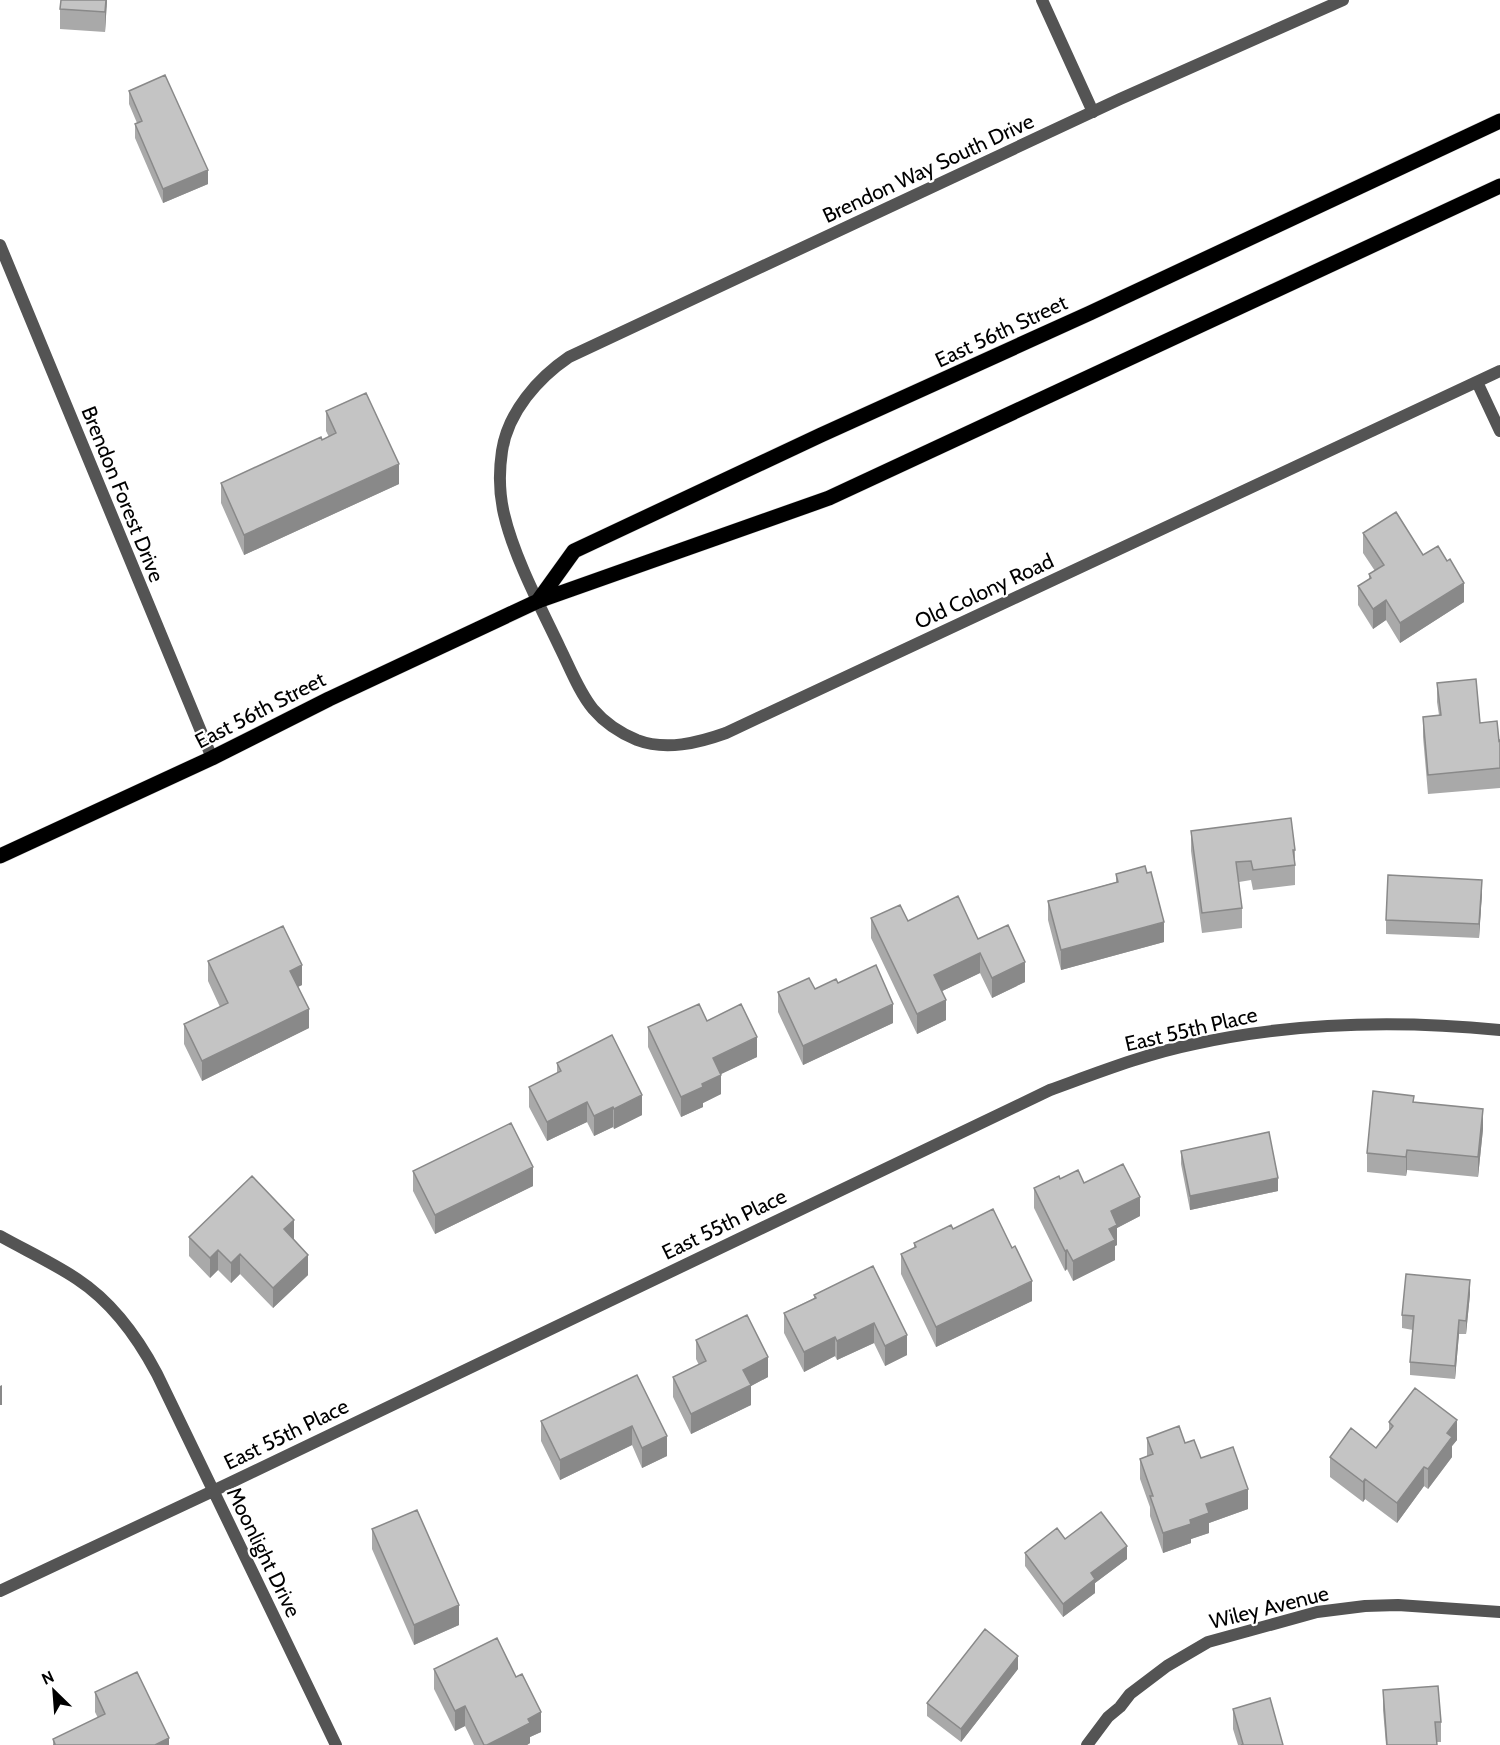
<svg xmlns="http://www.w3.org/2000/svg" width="1500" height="1745" font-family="Cabin,sans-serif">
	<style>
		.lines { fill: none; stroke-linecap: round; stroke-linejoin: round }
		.primary-casing { stroke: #dbdbdb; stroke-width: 16 }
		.service { stroke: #545454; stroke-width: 12 }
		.minor { stroke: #545454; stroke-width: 12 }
		.primary { stroke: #000; stroke-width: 15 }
		.wall { fill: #a9a9a9 }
		.shaded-wall { fill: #898989 }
		.building { fill: #c4c4c4; stroke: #898989; stroke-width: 1.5 }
		.labels { text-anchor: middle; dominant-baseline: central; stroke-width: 4.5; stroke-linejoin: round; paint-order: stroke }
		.street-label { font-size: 21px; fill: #000; stroke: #fff }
	</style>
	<rect width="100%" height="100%" fill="#fff"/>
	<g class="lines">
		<defs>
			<path id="primary" d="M538,601L574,551L821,435L1090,313L1500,121
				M0,856L212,758L329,699L538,601L829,498L1500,186"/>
		</defs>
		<!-- primary casing -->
		<use href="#primary" class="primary-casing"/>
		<!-- service -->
		<path class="service" d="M1042,0L1093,112"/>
		<!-- minor -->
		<path class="minor" d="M1343,0L1120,99L569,357C538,378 508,412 502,451C499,471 499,493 504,514C514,557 541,608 560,648C570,668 579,692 593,709C604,722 620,733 637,740C666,751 698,743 726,733L1500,371
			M0,245L212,758
			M1477,382L1500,431
			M0,1236C25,1250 53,1263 77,1279C112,1302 138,1338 157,1374L336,1745
			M0,1591L213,1491L1050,1090C1097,1073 1145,1054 1194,1044C1295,1022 1398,1020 1500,1030
			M1087,1745L1108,1717L1120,1707L1130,1694L1167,1666L1208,1642L1317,1612L1365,1606L1398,1605L1500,1612"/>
		<!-- primary -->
		<use href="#primary" class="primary"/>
	</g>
	<!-- wall -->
	<path class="wall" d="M107,0L105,32L60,29V9Z
		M129,91L208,184L163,203L135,138V124L137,123L129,104Z
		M326,411L399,484L244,555L221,503V483L329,437L326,431Z
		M1363,533L1423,555L1464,602L1400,643L1386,620L1373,629L1358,605V586L1369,579V574L1375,571L1363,553Z
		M1437,683L1499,741L1500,740V788L1428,794L1423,737V717L1439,715L1437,702Z
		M1191,831L1295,850V885L1253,890L1251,880L1239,882L1242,908V928L1202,933L1191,851Z
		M1116,874L1164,942L1061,970L1048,920V901L1116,882Z
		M1482,893L1479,938L1386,934V920Z
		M871,918L908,921L978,939L1025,982L992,998L980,973L942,991L946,1020L917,1034L871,938Z
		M208,961L302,985L298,987L309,1028L202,1081L184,1044V1024L220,1007L208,981Z
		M838,983L893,1023L803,1065L778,1012V992L815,989Z
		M707,1021L757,1057L720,1074L721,1094L703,1103V1107L681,1117L648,1047V1027Z
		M557,1063L642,1115L614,1129L613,1127L594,1136L587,1122L547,1141L529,1107V1087L557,1073Z
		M1414,1102L1483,1129L1478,1177L1407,1170L1406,1176L1367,1172V1153Z
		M1181,1151L1278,1191L1190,1210L1181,1164Z
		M413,1171L533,1186L435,1234L413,1191Z
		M1060,1179L1084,1183L1140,1216L1117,1228V1245L1115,1246V1260L1073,1281L1067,1269L1065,1271L1034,1208V1188Z
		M953,1229L1032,1301L936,1347L901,1274V1254L914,1248V1243Z
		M189,1237L294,1240L308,1275L273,1308L240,1274L231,1283L218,1270L210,1278L189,1256Z
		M873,1266L907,1355L885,1366L874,1343L837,1360L835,1356L804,1372L784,1333V1313L814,1298V1295Z
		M1470,1294L1466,1334H1459L1455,1379L1410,1375V1362L1413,1330L1402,1328V1315Z
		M696,1340L768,1377L751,1386V1405L691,1434L673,1397V1377L699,1365L696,1359Z
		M637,1375L667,1456L642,1468L632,1445L560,1480L541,1441V1421Z
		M1389,1422L1457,1440L1452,1446V1457L1428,1489L1424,1486L1397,1523L1365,1499L1363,1502L1330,1477V1457L1376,1448L1389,1432Z
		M1147,1438L1185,1443L1201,1458L1248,1509L1209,1523V1533L1191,1539V1543L1163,1553L1150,1516V1507L1140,1479V1459L1147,1456Z
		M372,1529L459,1625L414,1645L372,1549Z
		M1065,1539L1127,1559L1095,1583V1593L1063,1617L1025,1566V1553Z
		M434,1669L541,1732L530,1737V1743L527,1745H474L465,1726L455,1731L434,1689Z
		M1018,1669L961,1742L927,1716V1703Z
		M1383,1690L1441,1722V1742H1437V1745H1386L1383,1710Z
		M95,1692L169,1745H53V1739L98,1718L95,1712Z
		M1233,1709L1283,1745H1238L1233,1729Z"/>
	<!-- shaded-wall -->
	<path class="shaded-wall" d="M106,0H107L105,32V12Z
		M208,170V184L163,203V189Z
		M399,464V484L244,555V535Z
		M1464,583V602L1400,643V623Z
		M1386,600V620L1373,629V609Z
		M1482,880V893L1479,938V924Z
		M1164,922V942L1061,970V950Z
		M980,953V973L934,995V975Z
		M1025,962V982L992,998V978Z
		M302,965V985L290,990V971Z
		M946,1000V1020L917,1034V1014Z
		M893,1004V1023L803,1065V1046Z
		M309,1009V1028L202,1081V1061Z
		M757,1037V1057L713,1078V1058Z
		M721,1075V1094L703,1103V1107L681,1117V1097L702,1084Z
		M642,1095V1115L614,1129V1109Z
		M587,1102V1122L547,1141V1122Z
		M613,1107V1127L594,1136V1116Z
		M1483,1109V1129L1478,1177V1157Z
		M1407,1150V1170L1406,1176V1157Z
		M533,1167V1186L435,1234V1215Z
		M1278,1178V1191L1190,1210V1196Z
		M1140,1197V1216L1117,1228V1245L1115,1246V1260L1073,1281V1261L1109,1229L1111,1211Z
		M294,1220V1240L284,1249V1229Z
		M218,1250V1270L210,1278V1258Z
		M1067,1250V1269L1065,1271V1251Z
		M240,1254V1274L231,1283V1263Z
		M308,1255V1275L273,1308V1288Z
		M1470,1280V1294L1466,1334V1321Z
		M1032,1281V1301L936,1347V1327Z
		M1459,1320V1334L1455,1379V1366Z
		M874,1323V1343L837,1360V1341Z
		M907,1335V1355L885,1366V1346Z
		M835,1337V1356L804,1372V1352Z
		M768,1357V1377L751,1386V1405L691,1434V1414L743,1370Z
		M2,1385V1405H0V1386Z
		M1457,1420V1440L1452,1446V1457L1428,1489V1469L1447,1433Z
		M632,1426V1445L560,1480V1460Z
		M667,1436V1456L642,1468V1448Z
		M1424,1467V1486L1397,1523V1503Z
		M1365,1479V1499L1363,1502V1482Z
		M1248,1489V1509L1209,1523V1533L1191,1539V1543L1163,1553V1533L1190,1520L1206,1504Z
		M1127,1546V1559L1095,1583V1593L1063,1617V1604L1091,1573Z
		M459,1605V1625L414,1645V1625Z
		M1018,1656V1669L961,1742V1729Z
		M465,1706V1726L455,1731V1711Z
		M541,1712V1732L530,1737V1743L527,1745H487L528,1719Z
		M169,1738V1745H155Z"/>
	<!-- building -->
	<path class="building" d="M61,0H106L105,12L60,9Z
		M165,75L208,170L163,189L135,124L142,121L129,91Z
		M366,393L399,464L244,535L221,483L321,437L322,440L336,433L326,411Z
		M1396,512L1423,555L1438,546L1447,561L1450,559L1464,583L1400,623L1386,600L1373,609L1358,586L1371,578L1369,574L1384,565L1363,533Z
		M1476,679L1480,723L1497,721L1499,741L1500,740V768L1428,775L1423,717L1441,715L1437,683Z
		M1291,818L1295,850H1293L1295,865L1253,870L1251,861L1236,862L1242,908L1202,913L1191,831Z
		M1145,866L1147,873L1151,872L1164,922L1061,950L1048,901L1118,882L1116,874Z
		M1388,875L1482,880L1479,924L1386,920Z
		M958,896L978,939L1008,925L1025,962L992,978L980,953L934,975L946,1000L917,1014L871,918L900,905L908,921Z
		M283,926L302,965L290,971L309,1009L202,1061L184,1024L228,1003L208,961Z
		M876,965L893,1004L803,1046L778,992L809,978L815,989L836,979L838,983Z
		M699,1004L707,1021L741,1004L757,1037L713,1058L721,1075L702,1084L703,1087L681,1097L648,1027Z
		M612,1035L642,1095L614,1109L613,1107L594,1116L587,1102L547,1122L529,1087L561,1071L557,1063Z
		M1373,1091L1414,1096L1413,1102L1483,1109L1478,1157L1407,1150L1406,1157L1367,1153Z
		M511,1123L533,1167L435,1215L413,1171Z
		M1269,1132L1278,1178L1190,1196L1181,1151Z
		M1123,1164L1140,1197L1111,1211L1117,1225L1109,1229L1115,1240L1073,1261L1067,1250L1065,1251L1034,1188L1059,1176L1060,1179L1078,1170L1084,1183Z
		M252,1176L294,1220L284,1229L308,1255L273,1288L240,1254L231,1263L218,1250L210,1258L189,1237Z
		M993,1209L1012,1248L1015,1246L1032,1281L936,1327L901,1254L916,1247L914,1243L951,1225L953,1229Z
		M873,1266L907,1335L885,1346L874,1323L837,1341L835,1337L804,1352L784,1313L816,1298L814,1295Z
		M1406,1274L1470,1280L1466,1321L1459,1320L1455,1366L1410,1362L1414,1316L1402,1315Z
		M747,1315L768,1357L743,1370L751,1385L691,1414L673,1377L706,1361L696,1340Z
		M637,1375L667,1436L642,1448L632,1426L560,1460L541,1421Z
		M1415,1388L1457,1420L1447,1433L1452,1437L1428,1469L1424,1467L1397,1503L1365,1479L1363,1482L1330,1457L1351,1428L1376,1448L1393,1426L1389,1422Z
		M1179,1426L1185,1443L1194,1440L1201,1458L1233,1447L1248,1489L1206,1504L1209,1513L1190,1520L1191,1524L1163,1533L1150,1496H1153L1140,1459L1153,1454L1147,1438Z
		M417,1510L459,1605L414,1625L372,1529Z
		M1101,1512L1127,1546L1091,1573L1095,1579L1063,1604L1025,1553L1057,1528L1065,1539Z
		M985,1629L1018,1656L961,1729L927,1703Z
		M497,1638L516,1677L522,1674L541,1712L528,1719L530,1723L487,1745H484L465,1706L455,1711L434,1669Z
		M137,1672L169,1738L155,1745H54L55,1744L53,1739L105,1714L95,1692Z
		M1438,1686L1441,1722H1435L1437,1745H1387L1383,1690Z
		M1270,1698L1283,1745H1241L1243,1744L1233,1709Z"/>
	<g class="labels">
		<!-- street labels -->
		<g class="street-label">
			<text transform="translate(928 168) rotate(-25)">Brendon Way South Drive</text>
			<text transform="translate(1001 331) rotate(-25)">East 56th Street</text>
			<text transform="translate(123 494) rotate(68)">Brendon Forest Drive</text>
			<text transform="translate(984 591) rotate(-25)">Old Colony Road</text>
			<text transform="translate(260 710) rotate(-27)">East 56th Street</text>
			<text transform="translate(1191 1029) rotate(-13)">East 55th Place</text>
			<text transform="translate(724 1224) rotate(-26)">East 55th Place</text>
			<text transform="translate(286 1434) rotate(-26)">East 55th Place</text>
			<text transform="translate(264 1552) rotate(64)">Moonlight Drive</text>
			<text transform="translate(1269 1607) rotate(-14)">Wiley Avenue</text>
		</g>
	</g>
	<!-- north arrow -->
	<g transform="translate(54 1691) rotate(335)" stroke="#ffffff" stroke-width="4.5" paint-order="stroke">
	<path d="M0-4.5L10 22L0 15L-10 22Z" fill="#000000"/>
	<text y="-9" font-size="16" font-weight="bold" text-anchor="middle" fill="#000000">N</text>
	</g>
</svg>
